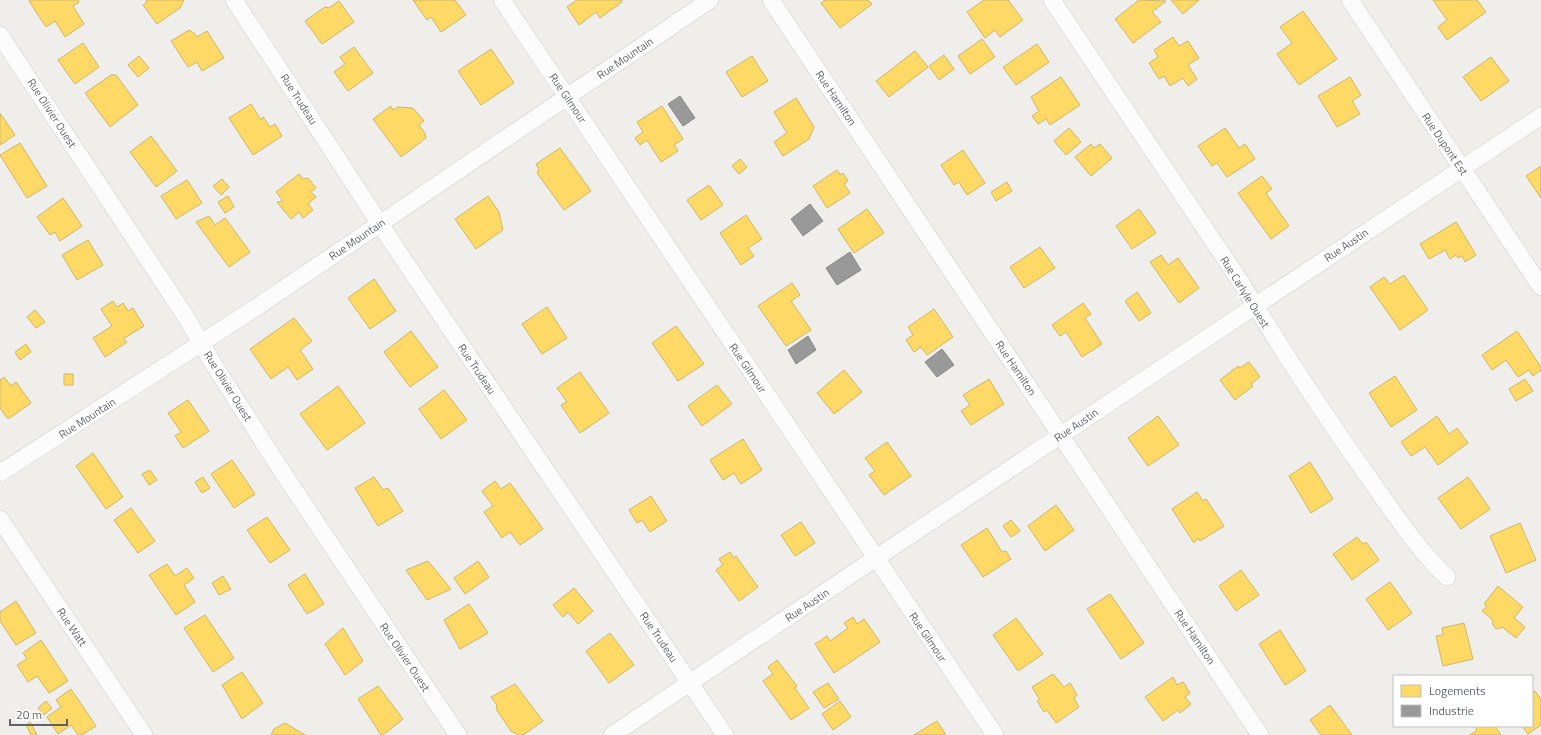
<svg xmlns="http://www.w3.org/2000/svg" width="1541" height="735" font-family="'Titillium Web',sans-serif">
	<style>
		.homes { fill: #ffd966; stroke: #cfb667 }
		.industry { fill: #999; stroke: #88898a }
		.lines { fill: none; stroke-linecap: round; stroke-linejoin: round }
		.street-casing { stroke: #cbcccc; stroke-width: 18 }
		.street { stroke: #fdfcfc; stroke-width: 17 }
		.labels { text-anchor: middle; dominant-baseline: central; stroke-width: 4; stroke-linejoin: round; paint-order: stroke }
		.street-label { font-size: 11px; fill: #5f6368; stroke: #fff }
	</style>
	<rect width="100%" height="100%" fill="#efeeea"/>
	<!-- homes -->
	<path class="homes" d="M30,0H78L79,2L73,6L84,24L65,37L55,21L46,27L29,1Z
		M146,0H184L180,8L157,24L143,5L147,2Z
		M413,0H455L466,15L441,32L431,17L427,20Z
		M577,0H621L622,2L600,18L596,12L579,25L567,7Z
		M825,0H868L872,4L840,28L821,3Z
		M984,0H1008L1023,20L1000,37L995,30L985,38L967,12Z
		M1139,0L1166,1L1152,12L1161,22L1133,43L1115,19Z
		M1171,0H1199L1183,14Z
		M1433,0H1477L1486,12L1447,40L1438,27L1447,20Z
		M339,1L354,22L322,44L305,21L325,7L329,8Z
		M1303,11L1337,59L1299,85L1277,54L1292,43L1280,27Z
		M189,30L194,33L197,37L207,31L224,58L202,71L197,62L188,67L171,41Z
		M1173,37L1179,46L1188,41L1199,58L1188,65L1197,79L1188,86L1183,78L1170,86L1164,76L1159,79L1149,63L1158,57L1154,50Z
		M982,39L995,57L970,74L958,56Z
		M83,43L99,67L75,84L58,60Z
		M1037,44L1049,62L1016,85L1003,67Z
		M354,47L373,73L348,91L334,72L345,64L340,57Z
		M491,49L514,83L481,105L458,71Z
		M915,51L928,67L889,97L876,81Z
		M944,55L954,69L939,80L929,66Z
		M139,56L149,68L138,77L128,65Z
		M752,56L768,81L742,97L726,72Z
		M1491,57L1509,81L1481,101L1463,77Z
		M111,75H116L138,105L110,127L85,93Z
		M1061,77L1080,105L1050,125L1046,119L1038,124L1032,116L1039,111L1031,97Z
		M1350,77L1361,95L1352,101L1360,114L1337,127L1318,96Z
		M796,98L814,127L809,139L783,156L774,142L787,133L774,112Z
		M251,104L261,120L263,117L270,127L275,124L282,136L253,155L229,118Z
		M391,106L393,110L398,107L413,108L424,121L419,125L425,133L426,138L401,157L373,119Z
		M662,106L683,139L674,145L678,151L661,162L647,140L640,145L635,138L643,132L637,122Z
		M0,113L15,135L0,145Z
		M1069,128L1081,142L1066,155L1054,141Z
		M1225,128L1239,148L1245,144L1255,159L1227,177L1217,163L1212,166L1198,146Z
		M151,136L177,171L156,187L130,152Z
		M20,143L47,186L27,198L0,155Z
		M1091,144L1094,148L1100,144L1112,158L1091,176L1075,157Z
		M560,148L591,191L564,210L537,173L539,169L536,164Z
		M963,150L985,183L967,195L959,182L954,185L941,165Z
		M740,159L747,167L739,174L732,166Z
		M1541,166V198L1526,176Z
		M837,170L840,175L843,173L848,181L844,184L850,193L827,208L813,186Z
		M299,174L303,179L308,178L316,188L311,192L316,197L308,204L313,210L303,218L299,212L291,219L277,202L283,201L276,192Z
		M1262,176L1272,189L1266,193L1289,226L1271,239L1238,193Z
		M222,179L229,187L221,195L213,186Z
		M187,180L202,203L176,219L161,196Z
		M1007,182L1012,191L996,201L991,192Z
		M709,185L723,205L701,220L687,200Z
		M228,196L234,207L225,213L218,202Z
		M488,196L499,212L503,230L476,249L455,219Z
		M63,198L82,226L60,241L55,232L50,235L37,217Z
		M867,209L884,233L854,253L838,229Z
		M1139,209L1156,233L1132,249L1116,226Z
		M746,215L762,239L748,248L754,256L741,265L720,233Z
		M209,216L215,225L225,218L250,252L229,267L196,222Z
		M1456,222L1476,255L1465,262L1462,256L1458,258L1456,255L1450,259L1445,250L1429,259L1420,244Z
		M88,240L103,265L77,280L62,255Z
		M1040,247L1055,268L1024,288L1010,267Z
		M1161,255L1168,265L1178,258L1199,288L1179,303L1150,262Z
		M1404,275L1428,310L1400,330L1370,287L1384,277L1390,284Z
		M374,279L396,311L370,329L348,298Z
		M792,283L800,295L791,301L811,330L786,346L758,306Z
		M1137,292L1151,313L1139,321L1125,301Z
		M113,301L117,307L123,303L128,311L133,308L144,326L123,339L127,342L105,357L93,338L112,326L101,309Z
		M1083,303L1091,314L1085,318L1102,344L1082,357L1066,332L1060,336L1052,325Z
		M547,307L567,338L542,354L522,324Z
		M934,309L953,337L927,355L921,347L914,352L906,340L913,335L908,327Z
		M35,310L45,322L36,328L27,317Z
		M294,318L312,341L300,350L313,369L297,380L288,367L271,379L250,349Z
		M676,326L704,364L678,381L652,343Z
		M411,331L438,367L410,387L384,352Z
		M1517,331L1541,367V370L1533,376L1529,370L1518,377L1506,360L1492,370L1482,355Z
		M26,344L31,352L20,360L15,352Z
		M1249,362L1260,377L1251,384L1253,386L1235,400L1220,380L1238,366L1240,368Z
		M844,370L862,392L834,414L817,393Z
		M580,372L609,413L580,433L561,405L567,402L557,388Z
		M64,374H73V385H64Z
		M1395,376L1417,410L1391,427L1369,393Z
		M4,377L11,386L16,382L31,403L8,419L0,408V380Z
		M989,379L1004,404L971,425L961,411L970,405L963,395Z
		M1525,379L1533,391L1516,401L1509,389Z
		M717,385L732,404L702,426L688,406Z
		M338,386L365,423L327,450L300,414Z
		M444,390L467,420L441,439L419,409Z
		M188,400L209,431L183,448L175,436L181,432L168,413Z
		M1158,416L1179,445L1148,466L1128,438Z
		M1437,416L1449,434L1457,428L1468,443L1438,465L1425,447L1411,456L1401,442Z
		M743,439L762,470L741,484L734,473L723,480L710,460Z
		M887,442L911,476L884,495L869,475L875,471L865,458Z
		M93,453L123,497L106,509L76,466Z
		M232,460L255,494L234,508L211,474Z
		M1310,462L1333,499L1311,513L1289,476Z
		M150,470L157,480L149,485L142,474Z
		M203,477L210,488L202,493L195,482Z
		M374,477L383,490L388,488L403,511L378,526L355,488Z
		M1468,477L1490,509L1461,529L1438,498Z
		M495,481L501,489L510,483L543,529L520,545L510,532L502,538L484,512L493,506L482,491Z
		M1197,492L1203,501L1206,499L1224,526L1200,541L1198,538L1194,543L1172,509Z
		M651,496L667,521L650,532L642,520L637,523L629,510Z
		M1056,505L1074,530L1045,551L1028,526Z
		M131,508L155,541L138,553L114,520Z
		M267,517L290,550L270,563L247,530Z
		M1011,520L1020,531L1011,537L1003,526Z
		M801,522L815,543L795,556L781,535Z
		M1520,523L1536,560L1506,573L1490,536Z
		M987,528L1002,552L1006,551L1011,559L983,577L961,545Z
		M1357,537L1363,544L1366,542L1379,560L1352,580L1333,554Z
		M730,552L734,558L736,556L758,587L739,601L716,570L723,565L719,559Z
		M428,561L451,589L427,600L406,570Z
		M478,561L489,577L465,594L454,578Z
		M167,564L175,576L187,568L194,578L184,585L195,602L176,615L149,575Z
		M1241,570L1259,595L1236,611L1219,586Z
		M305,574L324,604L307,614L288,585Z
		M223,576L231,589L219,595L212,583Z
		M1390,582L1412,613L1388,630L1366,599Z
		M1498,586L1523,607L1514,618L1525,627L1516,638L1502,627L1498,629L1495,628L1493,625L1492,619L1482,611L1487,606L1484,604Z
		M574,588L593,611L578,624L568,612L563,617L553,605Z
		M1110,594L1144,643L1121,659L1087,609Z
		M16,601L36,633L16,645L0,621V612Z
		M469,604L488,633L460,649L444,620Z
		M205,615L234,658L213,672L184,628Z
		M853,617L857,624L864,619L880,642L834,673L815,644L827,636L830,641L848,628L844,623Z
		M1016,618L1043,654L1018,671L993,635Z
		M1464,623L1473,659L1443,666L1436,636L1443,635L1442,628Z
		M343,628L363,661L345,675L325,644Z
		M1280,630L1306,671L1285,685L1259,644Z
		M610,633L634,665L609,683L586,651Z
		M41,640L68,681L49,693L37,676L28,682L17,665L27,659L23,653Z
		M777,660L797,686L795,688L809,708L791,720L763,681L773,674L768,667Z
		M242,672L263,703L242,719L222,685Z
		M1053,674L1064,687L1070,683L1077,695L1074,698L1079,707L1056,723L1047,710L1044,712L1037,701L1040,700L1032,687Z
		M1173,677L1177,685L1183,682L1190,693L1185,697L1191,704L1180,713L1178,710L1163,721L1145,697Z
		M828,683L839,699L824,708L813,692Z
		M515,684L543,721L523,735H518L511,731L496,709L497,705L491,697Z
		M378,686L403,719L383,735H381L358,699Z
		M71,689L96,726L82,735H78L71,725L58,734L47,717L61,707L56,700Z
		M1535,691L1541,699V725L1528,734L1522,726H1532V693Z
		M46,701L52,708L44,715L38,708Z
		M840,701L851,717L833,730L822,714Z
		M1330,705L1352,735H1321L1310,720Z
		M937,721L946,735H914Z
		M30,722L37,735H31L26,725Z
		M285,723L305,735H271L274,729Z
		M1476,726H1495L1501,735H1470L1477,730L1475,727Z"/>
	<!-- industry -->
	<path class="industry" d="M680,96L695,118L683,126L668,104Z
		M810,204L823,221L803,236L791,219Z
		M850,252L861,270L837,285L826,268Z
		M808,336L816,350L796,364L788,350Z
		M942,349L954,365L937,377L925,362Z"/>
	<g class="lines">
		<defs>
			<path id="street" d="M234,0L395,247L725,735
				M502,0L995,735
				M771,0L1260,735
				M1052,0L1242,284C1281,349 1323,413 1367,475C1392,510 1415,547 1447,577
				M1350,0L1541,287
				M0,35L186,317L214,365L283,473L458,735
				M0,473L257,307L710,0
				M0,519L144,735
				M612,735L876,558L1541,116"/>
		</defs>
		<!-- street casing -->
		<use href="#street" class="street-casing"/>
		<!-- street -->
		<use href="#street" class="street"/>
	</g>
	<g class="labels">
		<!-- street labels -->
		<g class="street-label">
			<text transform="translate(625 58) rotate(-34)">Rue Mountain</text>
			<text transform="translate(568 98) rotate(56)">Rue Gilmour</text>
			<text transform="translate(836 98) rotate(56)">Rue Hamilton</text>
			<text transform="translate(299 99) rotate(57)">Rue Trudeau</text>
			<text transform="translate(52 113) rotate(57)">Rue Olivier Ouest</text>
			<text transform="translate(1445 144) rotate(56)">Rue Dupont Est</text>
			<text transform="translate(357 239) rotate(-34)">Rue Mountain</text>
			<text transform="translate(1346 245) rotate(-34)">Rue Austin</text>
			<text transform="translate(1245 292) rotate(58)">Rue Carlyle Ouest</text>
			<text transform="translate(748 368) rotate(56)">Rue Gilmour</text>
			<text transform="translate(1016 368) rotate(56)">Rue Hamilton</text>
			<text transform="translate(477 369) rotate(56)">Rue Trudeau</text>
			<text transform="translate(228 386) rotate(58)">Rue Olivier Ouest</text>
			<text transform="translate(87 418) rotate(-33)">Rue Mountain</text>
			<text transform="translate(1076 425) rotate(-34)">Rue Austin</text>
			<text transform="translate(807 605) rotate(-34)">Rue Austin</text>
			<text transform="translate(72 627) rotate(56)">Rue Watt</text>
			<text transform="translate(659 637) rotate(56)">Rue Trudeau</text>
			<text transform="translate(928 637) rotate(56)">Rue Gilmour</text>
			<text transform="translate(1195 637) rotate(56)">Rue Hamilton</text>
			<text transform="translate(405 657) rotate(56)">Rue Olivier Ouest</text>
		</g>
	</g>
	<!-- legend -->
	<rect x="1393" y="675" width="140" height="52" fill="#ffffff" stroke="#bfc1c3"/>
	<rect x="1401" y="685" width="20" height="12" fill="#ffd966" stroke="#bfc1c3"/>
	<text x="1429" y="695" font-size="12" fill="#5f6368">Logements</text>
	<rect x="1401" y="705" width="20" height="12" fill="#999999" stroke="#bfc1c3"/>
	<text x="1429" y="715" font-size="12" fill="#5f6368">Industrie</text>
	<!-- scale -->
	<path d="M10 719v6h57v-6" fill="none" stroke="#5f6368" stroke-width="2"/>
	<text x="16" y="719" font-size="12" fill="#5f6368" stroke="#ffffff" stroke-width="3" paint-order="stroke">20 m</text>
</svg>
